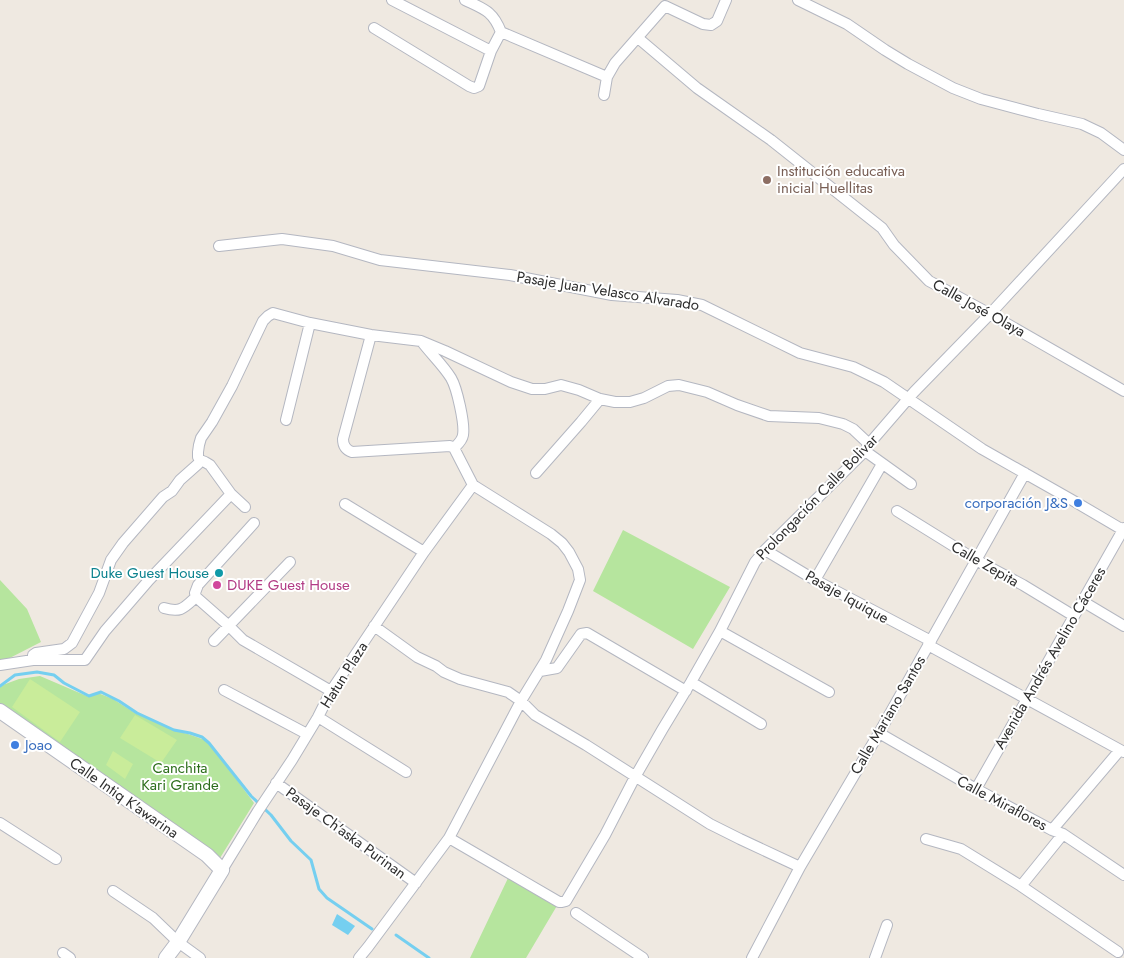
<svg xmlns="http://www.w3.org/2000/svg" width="1124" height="958" font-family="Jost,sans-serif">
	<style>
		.green { fill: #b6e59e }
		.pitch { fill: #c9ec9a }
		.water { fill: #75cff0 }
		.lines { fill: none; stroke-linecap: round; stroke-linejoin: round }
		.stream { stroke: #75cff0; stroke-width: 3 }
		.street-casing { stroke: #b4b7c1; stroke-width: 12 }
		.secondary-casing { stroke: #b4b7c1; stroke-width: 16 }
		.street { stroke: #fff; stroke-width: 10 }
		.secondary { stroke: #fff; stroke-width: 14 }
		.education-dot { fill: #8d6e63; stroke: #fff; stroke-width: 2 }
		.shop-dot { fill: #3f7fe0; stroke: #fff; stroke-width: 2 }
		.culture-dot { fill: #0f9aa8; stroke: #fff; stroke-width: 2 }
		.hotel-dot { fill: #d1479c; stroke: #fff; stroke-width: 2 }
		.labels { text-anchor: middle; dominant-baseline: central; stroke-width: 4; stroke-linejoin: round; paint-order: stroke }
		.education-label { font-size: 15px; fill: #785e54; stroke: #fff; text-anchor: start }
		.street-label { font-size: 15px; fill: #2e2e2e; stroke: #fff }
		.shop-label { font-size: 15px; fill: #366cbe; stroke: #fff; text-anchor: end }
		.culture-label { font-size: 15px; fill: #0d838f; stroke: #fff; text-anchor: end }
		.hotel-label { font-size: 15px; fill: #b23c85; stroke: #fff; text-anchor: start }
		.park-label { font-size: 15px; fill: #2c6e1b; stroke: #fff }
	</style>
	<rect width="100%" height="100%" fill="#efe9e1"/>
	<!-- green -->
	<path class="green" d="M623,530L730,587L693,649L593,591Z
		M0,580L27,609L41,642L0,663Z
		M40,676L89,697L98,693L113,699L135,713L173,730L188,734L205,740L213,748L254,803L220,858L189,836L175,825L0,704V686L19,679Z
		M509,876L558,904L526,958H470Z"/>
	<!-- pitch -->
	<path class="pitch" d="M30,679L80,712L60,742L12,707Z
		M135,715L177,740L161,763L120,738Z
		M113,751L133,764L125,779L106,765Z"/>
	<!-- water -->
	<path class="water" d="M337,914L355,926L348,935L332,925Z"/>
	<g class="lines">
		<!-- stream -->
		<path class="stream" d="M0,686L15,675L37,672L54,675L64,683L89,696L101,692L119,701L137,713L174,730L190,733L202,737L209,743L251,796L271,815L291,841L311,860L319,889L327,898L372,929
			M396,935L429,958"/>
		<defs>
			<path id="street" d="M392,0L491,51
				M465,0C484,9 493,11 501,32
				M798,0L847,24L885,50L908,64L953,88L981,99L1038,114L1082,124L1101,133L1124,150
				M374,28L469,86L474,88L479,86L491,51L501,32L607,77
				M638,38L697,88L771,140L882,228L894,245L929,281L990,314L1124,391
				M604,95L607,77L615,63L665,6L703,24L711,25L717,21L726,0
				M219,246L282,239L333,246L380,260L510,275L612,295L677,300L702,305L800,353L853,367L884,382L982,449L1072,500L1123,530
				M422,342C431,354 443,365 451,378C457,388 465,424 463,435C462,441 458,444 454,448
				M286,420L310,323
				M865,451L911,484
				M200,460L205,462L210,465L231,494L245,507
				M536,473L581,422L600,399
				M231,494L149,580L105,631L85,660H33V655L36,653L64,649L72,643L99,593L111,560L123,543L163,497L172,491L180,480L198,464L200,460L198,457V452L199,445L201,438L212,422L232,386L263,321L268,316L273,313L310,323L371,335L421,341L445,351L511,382L532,389H545L561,385L579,390L600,399L615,402H630L644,398L668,386L679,385L707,392L737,405L769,416L819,418L843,424L853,429L869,444
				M345,504L424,552
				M897,511L976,560L1023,585L1074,616
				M254,523L198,585L195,593L196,597L229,626L243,640L331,691
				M765,550L815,580L931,641
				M815,580L882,464
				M1082,601L1124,626
				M164,608C181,613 184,608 196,597
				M374,626L417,657L436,666L444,672L460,679L508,692L521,701L535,715L586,745L710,824L740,839L800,867
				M720,631L829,692
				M214,641L290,562
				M928,645L1124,752
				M0,665L33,660
				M540,671L557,668L581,634L587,633L686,691
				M691,682L761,724
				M224,690L307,734
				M318,717L406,772
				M879,733L976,789L1052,830L1063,834L1124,875
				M276,783L416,883
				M976,789L1124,528
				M0,823L56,859
				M1052,830L1120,750
				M1063,834L1021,886L1118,952
				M449,838L559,902H562L566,901L605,835L635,777L662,730L691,682L720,631L755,562L765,550L865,451L869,444L914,392L990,314L1124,169
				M926,839L961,849L1021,886
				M222,870L258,811L292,760L318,717L331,691L424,552L473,485
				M113,891L153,918L178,942L200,958
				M576,913L643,958
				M63,953L70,958
				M359,958L368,947L449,838L521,701L546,660L568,611L580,580L578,569L569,552L562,543L551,534L473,485L454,448L450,446L352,452C346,450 343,446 343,439L371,335
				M752,958L800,867L879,733L1025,473
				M875,958L887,925"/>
			<path id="secondary" d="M0,711L207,855L222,870L178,942L166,958"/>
		</defs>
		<!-- street casing -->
		<use href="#street" class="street-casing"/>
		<!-- secondary casing -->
		<use href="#secondary" class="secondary-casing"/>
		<!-- street -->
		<use href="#street" class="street"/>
		<!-- secondary -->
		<use href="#secondary" class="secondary"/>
	</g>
	<!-- markers -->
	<circle class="education-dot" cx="767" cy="180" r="5"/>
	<g class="shop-dot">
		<circle cx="1078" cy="503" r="5"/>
		<circle cx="15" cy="745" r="5"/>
	</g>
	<circle class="culture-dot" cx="219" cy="573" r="5"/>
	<circle class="hotel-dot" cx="217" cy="585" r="5"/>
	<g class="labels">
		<!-- education labels -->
		<g class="education-label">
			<text x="777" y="171">Institución educativa<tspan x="777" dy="17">inicial Huellitas</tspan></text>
		</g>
		<!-- street labels -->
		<g class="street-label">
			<text transform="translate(608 291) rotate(9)">Pasaje Juan Velasco Alvarado</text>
			<text transform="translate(979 308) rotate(29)">Calle José Olaya</text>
			<text transform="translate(817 497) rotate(-46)">Prolongación Calle Bolivar</text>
			<text transform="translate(985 564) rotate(30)">Calle Zepita</text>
			<text transform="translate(847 597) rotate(29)">Pasaje Iquique</text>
			<text transform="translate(1050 658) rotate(-60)">Avenida Andrés Avelino Cáceres</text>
			<text transform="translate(344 675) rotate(-58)">Hatun Plaza</text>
			<text transform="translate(888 715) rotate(-60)">Calle Mariano Santos</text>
			<text transform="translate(124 798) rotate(35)">Calle Intiq K'awarina</text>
			<text transform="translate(1002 803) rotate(28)">Calle Miraflores</text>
			<text transform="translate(346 833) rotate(36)">Pasaje Ch'aska Purinan</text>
		</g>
		<!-- shop labels -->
		<g class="shop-label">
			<text x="1068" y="503">corporación J&amp;S</text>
			<text x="25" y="745" text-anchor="start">Joao</text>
		</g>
		<!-- culture labels -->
		<g class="culture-label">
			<text x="209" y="573">Duke Guest House</text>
		</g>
		<!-- hotel labels -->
		<g class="hotel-label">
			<text x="227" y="585">DUKE Guest House</text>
		</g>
		<!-- park labels -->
		<g class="park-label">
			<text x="180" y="768">Canchita<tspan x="180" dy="17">Kari Grande</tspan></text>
		</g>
	</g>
</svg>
